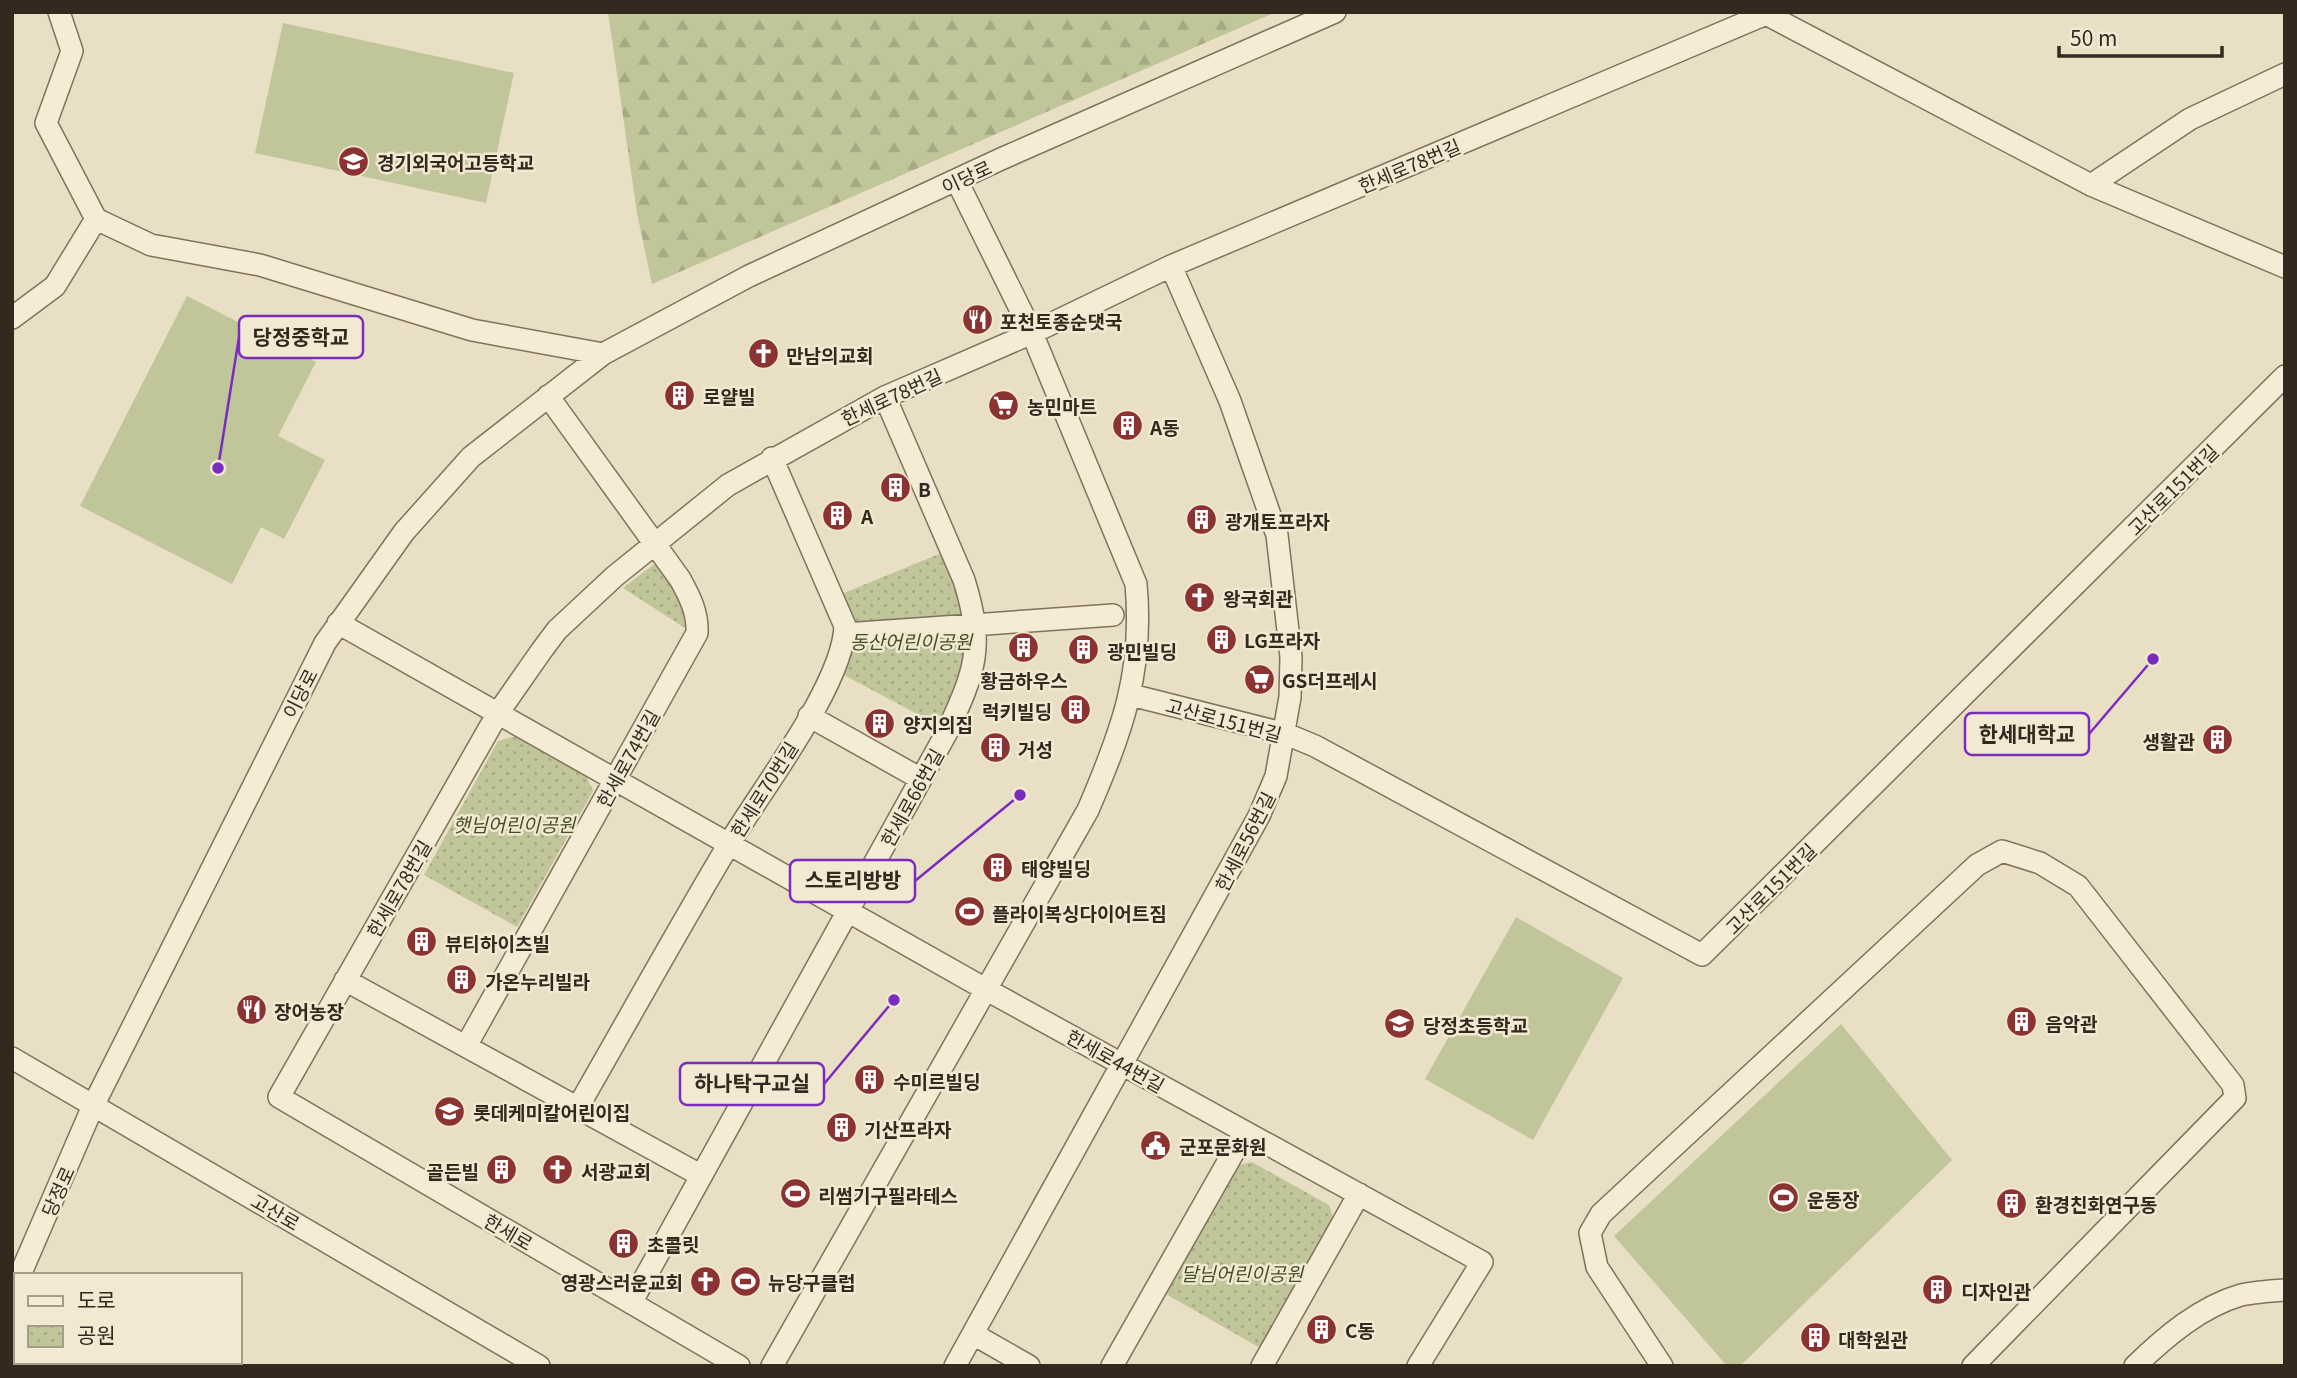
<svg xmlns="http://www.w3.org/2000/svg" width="2297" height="1378" font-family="Georgia,'Noto Sans KR',serif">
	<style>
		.green { fill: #c0c699 }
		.forest { fill: url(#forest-firs) }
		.park { fill: url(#park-dots) }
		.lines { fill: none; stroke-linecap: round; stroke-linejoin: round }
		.minor-casing { stroke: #82715c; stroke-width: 24 }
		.minor { stroke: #f5ecd6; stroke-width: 21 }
		.labels { text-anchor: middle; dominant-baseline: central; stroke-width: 5; stroke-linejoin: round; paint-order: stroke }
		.poi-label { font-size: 19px; font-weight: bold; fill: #33291f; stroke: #f2e9d3; text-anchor: start }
		.street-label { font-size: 19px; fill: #33291f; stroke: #f2e9d3 }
		.park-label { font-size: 19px; font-style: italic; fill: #434e27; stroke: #f2e9d3 }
		.leader { fill: none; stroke: #7b2cbf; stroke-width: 2.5 }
		.callout-dot { fill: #7b2cbf; stroke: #f2e9d3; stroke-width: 2.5 }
		.callout { fill: #f2e9d3; stroke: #7b2cbf; stroke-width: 2.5 }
		.callout-label { font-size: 21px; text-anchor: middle; font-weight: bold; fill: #33291f }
	</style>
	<defs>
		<pattern id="forest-firs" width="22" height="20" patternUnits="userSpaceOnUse" patternTransform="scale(1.75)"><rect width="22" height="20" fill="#c0c699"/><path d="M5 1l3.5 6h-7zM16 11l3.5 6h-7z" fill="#a5aa83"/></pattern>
		<pattern id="park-dots" width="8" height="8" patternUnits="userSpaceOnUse" patternTransform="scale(1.75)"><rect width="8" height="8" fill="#c0c699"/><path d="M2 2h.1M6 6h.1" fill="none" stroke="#a5aa83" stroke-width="1.8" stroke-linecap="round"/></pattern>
	</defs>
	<rect width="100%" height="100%" fill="#e9dfc4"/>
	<!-- green -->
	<path class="green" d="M283,23L514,73L486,203L255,153Z
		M187,296L316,362L278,436L325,460L284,539L261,527L232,584L80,506Z
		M1516,917L1623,978L1533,1140L1425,1079Z
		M1841,1024L1952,1160L1740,1366H1727L1614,1236Z"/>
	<!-- forest -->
	<path class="forest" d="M608,12H1276L652,284L637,213Z"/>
	<!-- park -->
	<path class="park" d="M944,552L966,608L967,674L940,726L842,674C856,640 851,628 839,595Z
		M661,559L688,614L685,628L623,588Z
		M517,736L586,775L593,791L517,927L424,875L498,741Z
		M1252,1162L1329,1205L1334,1219L1262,1349L1166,1294L1239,1165Z"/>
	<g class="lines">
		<defs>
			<path id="minor" d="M1762,12L2091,185L2285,267
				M2091,185L2190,119L2285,74
				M96,219L151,245L260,265L472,330L603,354
				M12,318L55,286L96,219L46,123L72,51L59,12
				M338,623L987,990L1482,1262L1418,1366
				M845,634L1113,615
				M1131,695L1286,734L1315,746L1702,955L2285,376
				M809,716L921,779
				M345,980L700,1175
				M466,1046L697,633C698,613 690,597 680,579L548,396
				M12,1058L539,1366
				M578,1107C628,1020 677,931 729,844C761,790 843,685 845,626L772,458
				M20,1275L93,1106L325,643L404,532L471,457L603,354L749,276L1001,159L1335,12
				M12,1293L16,1285
				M631,1303L947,732C975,671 985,648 964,580L885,397
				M973,1334L1029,1366
				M739,1366L279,1097L498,713L542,650L557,630L615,576L728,485L885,397L1032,333L1171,266L1766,14
				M772,1366L1088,810C1122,731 1144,672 1136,584L1032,333L957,181
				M955,1366L1259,816L1276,776L1290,697L1291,657L1277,535L1230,401L1171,266
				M1112,1366L1245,1132
				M1262,1366L1359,1194
				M1662,1366L1597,1267L1590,1233L1601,1214L1977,865L2002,851L2040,863L2078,886L2233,1085L2235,1098L1973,1366
				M2135,1366C2165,1337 2200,1307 2241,1295C2255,1292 2270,1291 2285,1290"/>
		</defs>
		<!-- minor casing -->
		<use href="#minor" class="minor-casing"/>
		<!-- minor -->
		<use href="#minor" class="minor"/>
	</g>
	<!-- icons -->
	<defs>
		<symbol id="school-disc" viewBox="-11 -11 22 22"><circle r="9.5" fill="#8b3332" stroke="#f2e9d3"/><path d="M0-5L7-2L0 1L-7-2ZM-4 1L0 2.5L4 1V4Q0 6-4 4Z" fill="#fff"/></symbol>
		<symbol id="restaurant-disc" viewBox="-11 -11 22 22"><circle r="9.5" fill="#8b3332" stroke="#f2e9d3"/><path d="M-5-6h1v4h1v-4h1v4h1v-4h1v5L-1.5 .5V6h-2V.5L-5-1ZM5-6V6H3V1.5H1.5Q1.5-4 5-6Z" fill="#fff"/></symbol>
		<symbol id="church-disc" viewBox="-11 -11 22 22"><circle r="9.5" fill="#8b3332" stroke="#f2e9d3"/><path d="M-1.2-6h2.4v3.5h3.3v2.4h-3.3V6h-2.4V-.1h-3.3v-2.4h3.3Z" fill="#fff"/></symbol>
		<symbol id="building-disc" viewBox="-11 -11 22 22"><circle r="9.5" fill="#8b3332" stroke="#f2e9d3"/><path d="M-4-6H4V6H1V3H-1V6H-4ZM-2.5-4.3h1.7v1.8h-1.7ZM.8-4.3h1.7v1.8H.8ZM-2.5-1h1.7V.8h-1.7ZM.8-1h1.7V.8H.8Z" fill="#fff"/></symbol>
		<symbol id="supermarket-disc" viewBox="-11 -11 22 22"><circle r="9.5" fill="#8b3332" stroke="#f2e9d3"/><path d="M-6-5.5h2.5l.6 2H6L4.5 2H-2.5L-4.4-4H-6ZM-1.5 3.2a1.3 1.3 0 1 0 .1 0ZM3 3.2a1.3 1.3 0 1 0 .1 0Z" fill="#fff"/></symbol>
		<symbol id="stadium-disc" viewBox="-11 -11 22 22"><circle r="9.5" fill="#8b3332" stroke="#f2e9d3"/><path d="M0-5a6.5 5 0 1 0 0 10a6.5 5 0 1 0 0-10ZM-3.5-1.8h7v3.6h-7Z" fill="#fff"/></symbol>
		<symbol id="civic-disc" viewBox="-11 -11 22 22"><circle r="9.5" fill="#8b3332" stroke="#f2e9d3"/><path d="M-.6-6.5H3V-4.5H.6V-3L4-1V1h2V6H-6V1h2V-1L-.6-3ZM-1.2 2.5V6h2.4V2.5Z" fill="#fff"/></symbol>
	</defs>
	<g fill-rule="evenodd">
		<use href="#school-disc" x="336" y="144" width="35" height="35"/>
		<use href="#restaurant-disc" x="960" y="302" width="35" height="35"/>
		<use href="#church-disc" x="746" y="336" width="35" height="35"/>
		<use href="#building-disc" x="662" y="378" width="35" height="35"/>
		<use href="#supermarket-disc" x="986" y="388" width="35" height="35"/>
		<use href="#building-disc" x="1110" y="408" width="35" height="35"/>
		<use href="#building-disc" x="878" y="470" width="35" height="35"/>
		<use href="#building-disc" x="820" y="498" width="35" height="35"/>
		<use href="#building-disc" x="1184" y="502" width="35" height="35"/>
		<use href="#church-disc" x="1182" y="580" width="35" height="35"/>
		<use href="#building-disc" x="1204" y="622" width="35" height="35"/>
		<use href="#building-disc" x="1006" y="630" width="35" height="35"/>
		<use href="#building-disc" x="1066" y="632" width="35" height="35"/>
		<use href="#supermarket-disc" x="1242" y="662" width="35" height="35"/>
		<use href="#building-disc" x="1058" y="692" width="35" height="35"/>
		<use href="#building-disc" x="862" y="706" width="35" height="35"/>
		<use href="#building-disc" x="2200" y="722" width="35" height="35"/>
		<use href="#building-disc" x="978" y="730" width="35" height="35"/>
		<use href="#building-disc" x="980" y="850" width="35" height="35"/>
		<use href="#stadium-disc" x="952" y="894" width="35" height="35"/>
		<use href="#building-disc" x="404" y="924" width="35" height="35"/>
		<use href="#building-disc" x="444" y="962" width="35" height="35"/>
		<use href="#restaurant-disc" x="234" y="992" width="35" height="35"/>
		<use href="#building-disc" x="2004" y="1004" width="35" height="35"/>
		<use href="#school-disc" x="1382" y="1006" width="35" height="35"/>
		<use href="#building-disc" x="852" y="1062" width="35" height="35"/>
		<use href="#school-disc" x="432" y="1094" width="35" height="35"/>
		<use href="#building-disc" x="824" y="1110" width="35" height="35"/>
		<use href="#civic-disc" x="1138" y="1128" width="35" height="35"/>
		<use href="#building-disc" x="484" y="1152" width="35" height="35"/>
		<use href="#church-disc" x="540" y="1152" width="35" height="35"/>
		<use href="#stadium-disc" x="778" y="1176" width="35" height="35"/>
		<use href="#stadium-disc" x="1766" y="1180" width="35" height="35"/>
		<use href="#building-disc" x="1994" y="1186" width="35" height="35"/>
		<use href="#building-disc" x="606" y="1226" width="35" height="35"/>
		<use href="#church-disc" x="688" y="1264" width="35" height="35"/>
		<use href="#stadium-disc" x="728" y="1264" width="35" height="35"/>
		<use href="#building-disc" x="1920" y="1272" width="35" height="35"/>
		<use href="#building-disc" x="1304" y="1312" width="35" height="35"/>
		<use href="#building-disc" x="1798" y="1320" width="35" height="35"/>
	</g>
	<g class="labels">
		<!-- poi labels -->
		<g class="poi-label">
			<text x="377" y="161">경기외국어고등학교</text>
			<text x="1000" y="320">포천토종순댓국</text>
			<text x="786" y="354">만남의교회</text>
			<text x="703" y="395">로얄빌</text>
			<text x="1027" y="405">농민마트</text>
			<text x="1150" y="426">A동</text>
			<text x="918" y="488">B</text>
			<text x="861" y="515">A</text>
			<text x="1225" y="520">광개토프라자</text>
			<text x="1223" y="597">왕국회관</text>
			<text x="1244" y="639">LG프라자</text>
			<text x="1107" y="650">광민빌딩</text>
			<text x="1024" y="679" text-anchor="middle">황금하우스</text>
			<text x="1282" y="679">GS더프레시</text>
			<text x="1052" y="710" text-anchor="end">럭키빌딩</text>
			<text x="903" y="723">양지의집</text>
			<text x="2195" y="740" text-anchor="end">생활관</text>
			<text x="1018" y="748">거성</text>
			<text x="1021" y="867">태양빌딩</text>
			<text x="992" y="912">플라이복싱다이어트짐</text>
			<text x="445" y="942">뷰티하이츠빌</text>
			<text x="485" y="980">가온누리빌라</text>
			<text x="274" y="1010">장어농장</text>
			<text x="2045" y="1022">음악관</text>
			<text x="1423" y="1024">당정초등학교</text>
			<text x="893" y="1080">수미르빌딩</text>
			<text x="473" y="1111">롯데케미칼어린이집</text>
			<text x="864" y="1128">기산프라자</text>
			<text x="1179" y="1145">군포문화원</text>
			<text x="479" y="1170" text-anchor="end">골든빌</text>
			<text x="581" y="1170">서광교회</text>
			<text x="818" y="1194">리썸기구필라테스</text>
			<text x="1807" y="1198">운동장</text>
			<text x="2035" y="1203">환경친화연구동</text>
			<text x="647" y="1243">초콜릿</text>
			<text x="683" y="1281" text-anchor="end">영광스러운교회</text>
			<text x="768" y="1281">뉴당구클럽</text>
			<text x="1961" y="1290">디자인관</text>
			<text x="1345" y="1329">C동</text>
			<text x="1838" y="1338">대학원관</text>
		</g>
		<!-- street labels -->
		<g class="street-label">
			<text transform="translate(1409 165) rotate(-23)">한세로78번길</text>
			<text transform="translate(966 176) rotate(-25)">이당로</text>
			<text transform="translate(891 396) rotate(-25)">한세로78번길</text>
			<text transform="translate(2172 489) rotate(-45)">고산로151번길</text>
			<text transform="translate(299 693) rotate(-63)">이당로</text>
			<text transform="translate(1224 719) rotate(15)">고산로151번길</text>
			<text transform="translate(627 758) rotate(-61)">한세로74번길</text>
			<text transform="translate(763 789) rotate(-58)">한세로70번길</text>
			<text transform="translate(911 797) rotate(-61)">한세로66번길</text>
			<text transform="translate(1244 841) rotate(-63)">한세로56번길</text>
			<text transform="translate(398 888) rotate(-60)">한세로78번길</text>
			<text transform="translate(1770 888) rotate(-45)">고산로151번길</text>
			<text transform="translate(1116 1060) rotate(29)">한세로44번길</text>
			<text transform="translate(57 1191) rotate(-66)">당정로</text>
			<text transform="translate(276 1211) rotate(30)">고산로</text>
			<text transform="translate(509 1231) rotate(30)">한세로</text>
		</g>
		<!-- park labels -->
		<g class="park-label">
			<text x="911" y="640">동산어린이공원</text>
			<text x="514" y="823">햇님어린이공원</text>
			<text x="1242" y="1272">달님어린이공원</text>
		</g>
	</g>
	<!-- callouts -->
	<path class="leader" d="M218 468L239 337M2153 659L2089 734M1020 795L915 881M894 1000L824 1084"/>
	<g class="callout-dot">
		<circle cx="218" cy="468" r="7"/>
		<circle cx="2153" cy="659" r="7"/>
		<circle cx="1020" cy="795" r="7"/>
		<circle cx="894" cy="1000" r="7"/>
	</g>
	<g class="callout">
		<rect x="239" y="316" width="124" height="42" rx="7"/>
		<rect x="1965" y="713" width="124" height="42" rx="7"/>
		<rect x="790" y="860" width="125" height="42" rx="7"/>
		<rect x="680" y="1063" width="144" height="42" rx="7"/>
	</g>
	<g class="callout-label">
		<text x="301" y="345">당정중학교</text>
		<text x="2027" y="742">한세대학교</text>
		<text x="853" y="888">스토리방방</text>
		<text x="752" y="1091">하나탁구교실</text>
	</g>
	<!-- border -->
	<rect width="2297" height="1378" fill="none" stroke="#33291f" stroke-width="28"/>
	<!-- legend -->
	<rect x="14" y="1273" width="228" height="91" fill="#f2e9d3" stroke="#a69c8b" stroke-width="2"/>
	<rect x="28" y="1296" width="35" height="10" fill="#f5ecd6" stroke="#a69c8b" stroke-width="2"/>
	<text x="77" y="1308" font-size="21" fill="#33291f">도로</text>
	<rect x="28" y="1326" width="35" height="21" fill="url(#park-dots)" stroke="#a69c8b" stroke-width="2"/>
	<text x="77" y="1343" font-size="21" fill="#33291f">공원</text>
	<!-- scale -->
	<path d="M2059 46v10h163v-10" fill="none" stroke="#33291f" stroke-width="3.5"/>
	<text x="2070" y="46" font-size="21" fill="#33291f" stroke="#f2e9d3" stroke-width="5" paint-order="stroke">50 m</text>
</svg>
